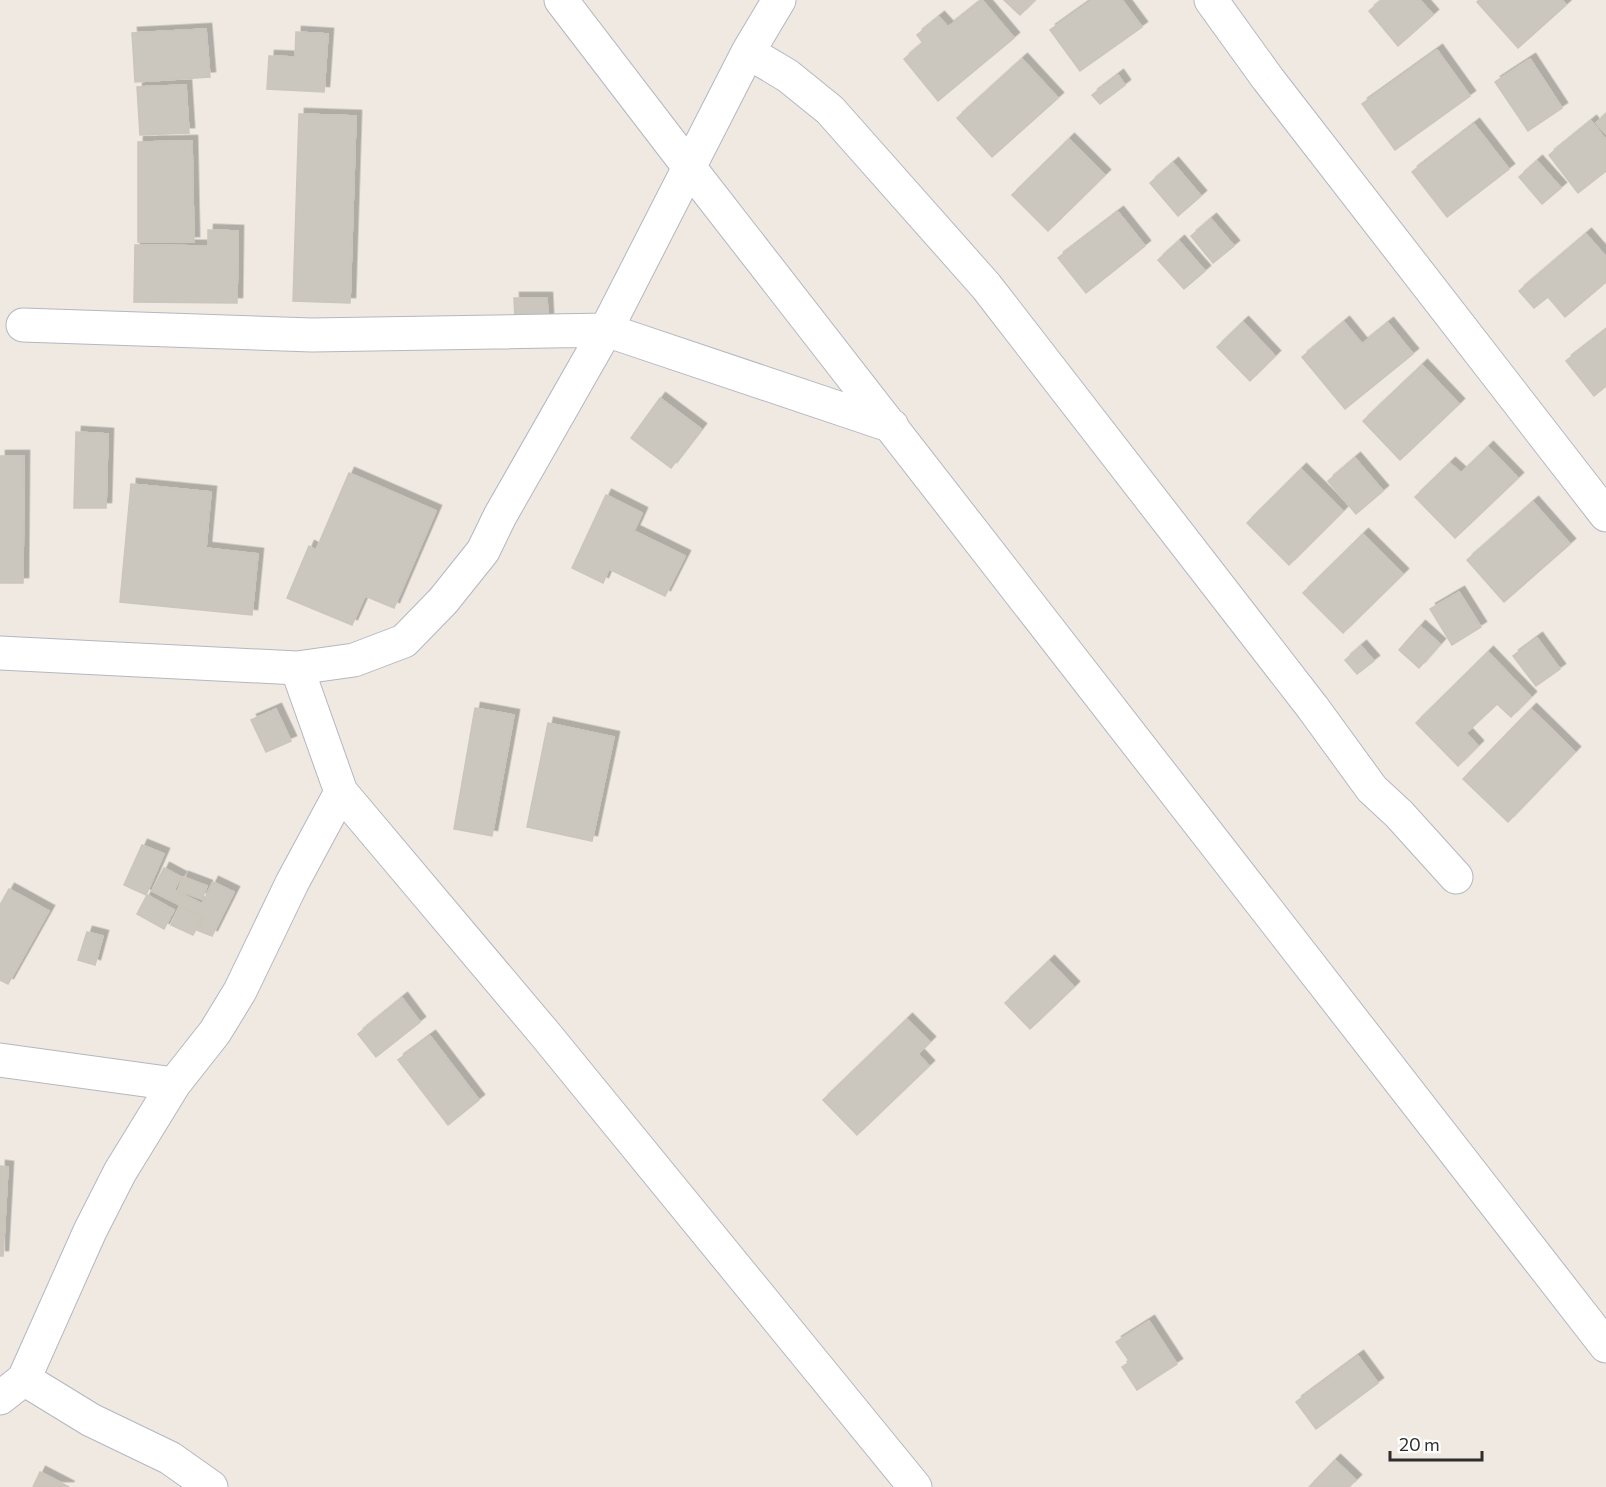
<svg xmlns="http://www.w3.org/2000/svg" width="1606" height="1487" font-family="Commissioner,sans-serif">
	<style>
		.building { fill: #cbc7bf; stroke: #cbc5ba; stroke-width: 1.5; filter: url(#shadow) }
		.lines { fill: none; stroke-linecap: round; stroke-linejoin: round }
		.street-casing { stroke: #b4b7c1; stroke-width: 35 }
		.street { stroke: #fff; stroke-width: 33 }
	</style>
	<defs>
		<filter id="shadow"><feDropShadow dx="5.5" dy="-5.5" stdDeviation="0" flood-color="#0004"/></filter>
	</defs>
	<rect width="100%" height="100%" fill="#efe9e1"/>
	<!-- building -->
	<path class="building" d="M982,0L1014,38L938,101L904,59L923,43L917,35L939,17L948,27Z
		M1004,0H1035L1020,15Z
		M1092,0H1122L1142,27L1080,71L1050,30Z
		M1382,0H1420L1433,15L1398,46L1369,11Z
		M1479,0H1562L1566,5L1518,48L1477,2Z
		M206,29L210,77L135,82L132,33Z
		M296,32L328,34L324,92L267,89L269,56L295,57Z
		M1437,50L1470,96L1395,150L1362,104Z
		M1022,59L1058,98L992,157L957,118Z
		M1530,59L1562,108L1528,131L1495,82Z
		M1118,75L1125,85L1100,104L1092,95Z
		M186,85L189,133L140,135L137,87Z
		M299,114L356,116L350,303L293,301Z
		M1606,114V134L1596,123Z
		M1591,121L1606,140V171L1578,193L1549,155Z
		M1474,124L1509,169L1447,217L1412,172Z
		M1069,139L1105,175L1048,231L1012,195Z
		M192,141L194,242H138V142Z
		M1537,161L1561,188L1542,204L1519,177Z
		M1173,163L1201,196L1178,216L1150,183Z
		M1118,212L1145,246L1086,293L1058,258Z
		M1211,219L1234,246L1213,263L1191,236Z
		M208,230L238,231L237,303L134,302L135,245L208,246Z
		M1586,234L1606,257V282L1565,317L1548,297L1534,308L1519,291Z
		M1179,241L1205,271L1184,289L1158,260Z
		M514,298H547L548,319H515Z
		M1243,322L1275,356L1250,381L1217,347Z
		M1344,322L1362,344L1388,323L1413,354L1345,409L1302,357Z
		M1606,330V386L1594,396L1566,361Z
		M1422,365L1459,404L1400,460L1363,421Z
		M660,398L701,429L671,468L631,438Z
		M76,432L108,434L106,508H74Z
		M1488,447L1518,478L1455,538L1415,497L1450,463L1461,473Z
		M0,456H24L23,583H0Z
		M1355,458L1383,491L1356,514L1328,481Z
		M1301,469L1343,511L1289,565L1247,523Z
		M349,473L436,511L394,608L365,596L352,625L287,598L309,546L316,550Z
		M131,484L211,492L206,548L258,554L252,615L120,602Z
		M606,495L642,513L634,531L685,556L665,596L609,569L603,583L572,568Z
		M1533,502L1570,544L1504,602L1467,560Z
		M1363,534L1403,574L1343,633L1303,593Z
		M1459,592L1481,627L1452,645L1430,609Z
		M1420,626L1440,644L1419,668L1399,650Z
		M1537,638L1560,669L1536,686L1513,656Z
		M1361,646L1374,661L1357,674L1345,660Z
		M1488,652L1531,697L1511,717L1497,704L1466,733L1478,746L1458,766L1416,723Z
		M475,708L514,715L492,836L454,829Z
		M276,709L291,741L266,752L251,720Z
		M1531,709L1575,752L1508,822L1463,779Z
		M548,723L614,737L592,841L527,827Z
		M142,845L164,854L146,895L124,885Z
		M164,868L181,877L174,890L202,904L213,882L234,892L212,936L197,930L204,917L152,891Z
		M183,877L207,886L202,899L178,890Z
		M9,889L49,911L8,984L0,980V905Z
		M147,895L174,910L164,929L137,914Z
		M180,906L202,917L193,935L171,925Z
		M87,932L103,936L95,965L78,960Z
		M1049,961L1074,987L1030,1029L1005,1003Z
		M402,998L420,1022L376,1057L358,1034Z
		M907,1019L930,1042L918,1054L929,1066L857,1135L823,1100Z
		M430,1036L479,1100L448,1125L398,1060Z
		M0,1166L8,1167L3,1256H0Z
		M1149,1321L1177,1364L1137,1390L1122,1367L1130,1362L1116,1342Z
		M1358,1356L1378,1383L1316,1429L1296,1402Z
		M1335,1460L1356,1480L1349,1487H1309Z
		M40,1472L69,1487H33Z"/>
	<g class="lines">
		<defs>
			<path id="street" d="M561,0L689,167L1606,1346
				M1211,0L1268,79L1606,515
				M748,52L788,76L830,110L986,286L1313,708L1372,789L1399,814L1456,877
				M23,325L312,335L606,330L892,426
				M0,653L297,668L354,660L404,641L443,601L483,551L500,516L606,330L748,52L779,0
				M297,668L341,792L545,1034L915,1487
				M0,1060L174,1084
				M24,1379L91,1420L170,1458L211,1487
				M0,1398L24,1379L90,1231L120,1172L174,1084L215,1032L240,991L292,883L341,792"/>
		</defs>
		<!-- street casing -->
		<use href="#street" class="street-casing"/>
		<!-- street -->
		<use href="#street" class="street"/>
	</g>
	<!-- scale -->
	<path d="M1390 1451v9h92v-9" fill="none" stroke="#2e2e2e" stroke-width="3"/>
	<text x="1399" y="1451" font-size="18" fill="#2e2e2e" stroke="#ffffff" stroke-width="4.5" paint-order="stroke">20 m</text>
</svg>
